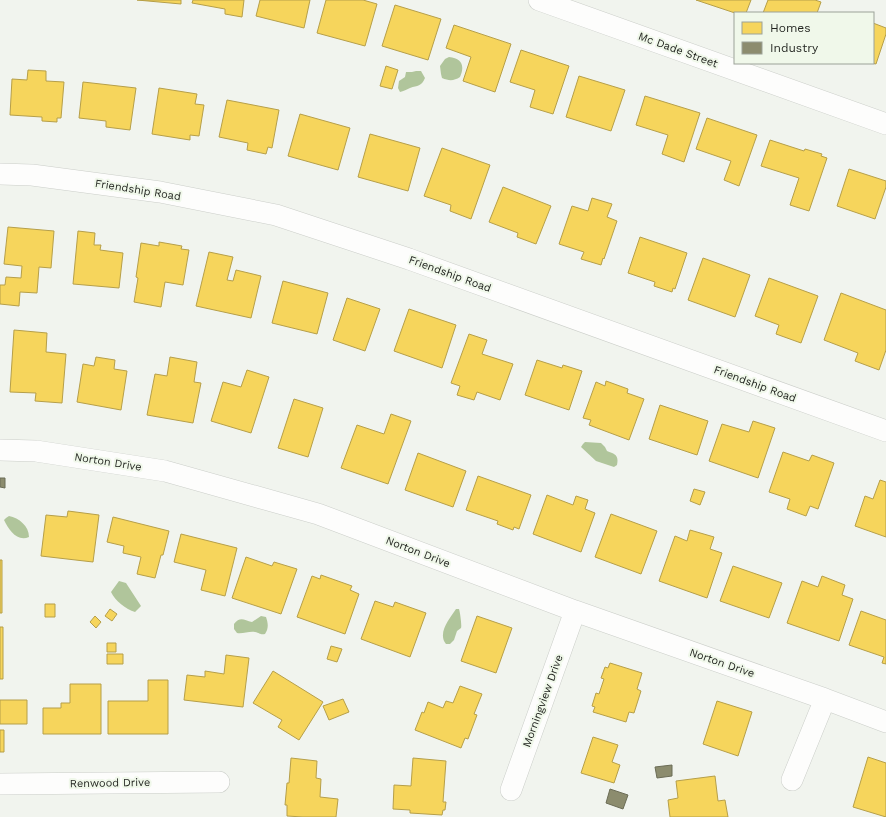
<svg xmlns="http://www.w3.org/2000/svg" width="886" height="817" font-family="'Work Sans',sans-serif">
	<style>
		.water { fill: #b0c59b }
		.homes { fill: #f6d55c; stroke: #b69f49 }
		.industry { fill: #8c8c6e; stroke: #6b6c56 }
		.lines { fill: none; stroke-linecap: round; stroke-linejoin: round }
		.street-casing { stroke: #cbcec9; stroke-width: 22 }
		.street { stroke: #fdfdfc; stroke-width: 21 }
		.labels { text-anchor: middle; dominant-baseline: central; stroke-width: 4; stroke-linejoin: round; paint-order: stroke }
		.street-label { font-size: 11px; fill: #1f221d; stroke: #f0f8ea }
	</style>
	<rect width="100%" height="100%" fill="#f1f4ee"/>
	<!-- water -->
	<path class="water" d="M449,57C462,58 465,66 460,77C454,81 449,81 442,78L441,74L440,66L445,59Z
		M416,71H421L425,78C421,87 418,85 410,88C407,89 405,91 400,92L398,88L399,81L405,77L406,72H412Z
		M585,442L601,443L605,447L607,451C615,454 619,455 617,465L614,467L596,461L581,447L583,444Z
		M9,516C19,518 29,526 29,537C17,542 9,530 4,520L6,518Z
		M119,581L126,583L141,606L135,612C126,609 115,601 111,592Z
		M456,609H459C460,612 462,626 461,628L457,631L454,640L450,644H446C437,633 450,618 456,609Z
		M261,616L266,617C268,623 269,628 265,634C260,635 260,633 255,632C249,631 243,634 237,633L234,629V624C240,616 244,620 252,622Z"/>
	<!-- homes -->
	<path class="homes" d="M137,0H181V4Z
		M193,0H244L242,17L225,14V9L192,3Z
		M260,0H310L304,28L256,16Z
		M326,0H363L377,4L365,46L317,33Z
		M696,0H751L746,13H735Z
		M768,0H815L821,2L817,13H763Z
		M395,5L441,19L428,60L382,46Z
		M873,23L886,28V34L876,64L872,63H873Z
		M454,25L511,44L495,92L463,81L471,57L446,48Z
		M521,50L569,66L553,114L530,107L535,90L510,82Z
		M386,66L398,70L392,89L380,86Z
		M28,70L46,71V81L64,82L61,118H57V122L42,121V117L10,115L12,79L27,80Z
		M579,76L625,90L611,131L566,117Z
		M83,82L136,88L130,130L106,127V121L79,118Z
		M159,88L197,94L195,104L204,105L199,136L190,135V140L152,134Z
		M645,96L700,113L684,162L662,154L668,135L636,125Z
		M227,100L279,110L272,148L268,147L266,154L247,150L248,143L219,137Z
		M300,114L350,128L338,170L288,156Z
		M707,118L757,135L739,186L724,180L731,161L696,149Z
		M370,134L420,148L408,191L358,177Z
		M770,140L804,151L805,149L822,154L821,156L827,158L809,211L790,205L799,178L761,166Z
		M442,148L490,165L471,219L450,211L451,205L424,196Z
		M849,169L886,181V187L875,219L837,206Z
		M503,187L551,206L536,244L517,237L518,233L489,222Z
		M592,198L612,204L607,217L617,221L604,259L603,258L601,265L581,259L584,252L559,244L572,206L588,211Z
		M8,227L54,231L51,268L39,267L37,293L20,292L19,306L0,304V285H5L6,277L21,278L22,266L4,264Z
		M78,231L95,233L94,245H101L100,250L123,253L119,288L73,284Z
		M640,237L687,253L675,289L673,288L672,292L654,286L655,282L628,273Z
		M159,242L182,246L181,249L189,250L183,285L165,282L161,307L134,302L138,278L136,277L141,243L159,246Z
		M209,252L233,257L227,280L233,281L236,270L261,276L251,318L196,306Z
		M703,258L750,275L735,317L688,300Z
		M769,278L818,296L801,343L776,334L779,325L755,316Z
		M283,281L328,293L317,334L272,323Z
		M841,293L886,310V350L879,370L855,361L858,353L824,340Z
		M347,298L380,309L365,351L333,340Z
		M409,309L456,325L442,368L394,351Z
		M14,330L47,333L46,352L66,354L62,403L35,401L36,393L10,392Z
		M469,334L487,340L482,354L513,364L500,400L477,392L474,400L457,395L460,386L451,383Z
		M96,357L115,360L114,369L127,371L121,410L77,402L83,364L94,366Z
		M170,357L197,362L194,382L201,383L193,423L147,415L155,374L167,376Z
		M537,360L562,368L563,365L582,371L569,410L525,395Z
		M247,370L269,377L251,433L211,421L223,382L241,387Z
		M606,381L628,389L627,393L644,399L629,440L589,425L591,420L583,418L596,382L605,386Z
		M294,399L323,408L308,457L278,448Z
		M660,405L708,421L697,455L649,439Z
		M391,414L411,421L388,484L341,468L357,425L384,434Z
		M753,421L775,428L758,478L709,461L722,424L749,432Z
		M783,452L809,461L812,455L834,463L818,509L810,506L806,516L787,509L790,499L769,492Z
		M418,453L466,471L453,507L405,490Z
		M478,476L531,495L519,529L514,527L513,530L497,524L498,521L466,510Z
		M880,480L886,482V537L855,526L865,496L873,499Z
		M694,489L705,492L700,505L690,501Z
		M547,495L573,505L576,496L588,500L585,509L595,513L581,552L533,534Z
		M68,511L99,515L93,562L41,556L46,515L67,517Z
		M611,514L657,531L641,574L595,557Z
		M113,517L169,531L163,555H161L155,578L137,574L141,557L123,553L124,546L107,542Z
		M690,530L714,537L710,549L722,553L707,598L659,581L675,536L687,541Z
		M181,534L237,548L225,596L201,590L206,570L174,562Z
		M246,557L272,566L274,562L297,569L281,614L232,598Z
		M0,560H2V613H0Z
		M733,566L782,583L769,618L720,601Z
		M321,575L352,586L350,590L359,594L345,634L297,617L312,576L320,579Z
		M822,576L845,585L842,595L853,599L839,641L787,623L802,581L818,587Z
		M375,601L393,607L395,602L426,613L410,657L361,639Z
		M45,604H55V617H45Z
		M110,609L117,614L112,621L105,616Z
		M861,611L886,620V664L882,663L884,657L849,645Z
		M95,616L101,622L96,628L90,622Z
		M477,616L512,628L496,673L461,661Z
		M0,627H3V679H0Z
		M107,643H116V652H107Z
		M331,646L342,649L337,662L327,659Z
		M107,654H123V664H107Z
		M226,655L249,658L243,707L184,700L187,675L205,677V671L224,674Z
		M610,663L642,673L637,689L641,691L634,713L629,712L626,722L593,712L595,707L592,706L596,693L599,694L604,679L601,678L605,667L608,668Z
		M273,671L323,702L299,740L278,727L282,720L253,703Z
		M148,680H168V734H108V701H148Z
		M70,684H101V734H43V708H61V703H70Z
		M460,686L482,694L474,714L477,715L468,739L465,738L461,748L415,730L422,712L424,713L428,702L443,708L446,701L453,703Z
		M343,699L349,712L329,720L323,706Z
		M0,700H27V724H0Z
		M717,701L752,712L738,756L703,744Z
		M0,730H4V752H0Z
		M593,737L618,745L612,762L620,765L614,783L581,773Z
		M868,757L886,763V817L853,807Z
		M291,758L317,761L316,778L321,779L320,797L338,799L336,817H303L287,816V805H285L287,783H289Z
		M413,758L446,761L443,802H446L445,810H443L442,815L410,813V810L393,809L394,785L411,786Z
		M715,776L718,801L725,800L728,817H670L668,800L678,798L676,781Z"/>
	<!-- industry -->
	<path class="industry" d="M0,478H5V488L0,487Z
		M672,765V776L657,778L655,767Z
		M610,789L628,795L623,809L606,803Z"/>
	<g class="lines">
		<defs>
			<path id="street" d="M539,0L886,124
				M0,174L32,175L160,192L276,215L409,259L886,431
				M0,450L36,451L165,471L318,514L575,611L825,699L886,722
				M792,780L825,699
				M0,784L219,782
				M511,790L575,611"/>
		</defs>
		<!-- street casing -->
		<use href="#street" class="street-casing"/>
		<!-- street -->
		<use href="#street" class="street"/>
	</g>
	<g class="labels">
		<!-- street labels -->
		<g class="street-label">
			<text transform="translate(678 50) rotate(20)">Mc Dade Street</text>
			<text transform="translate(138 190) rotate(9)">Friendship Road</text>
			<text transform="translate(450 274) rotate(20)">Friendship Road</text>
			<text transform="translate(755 384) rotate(20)">Friendship Road</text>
			<text transform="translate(108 462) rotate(9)">Norton Drive</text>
			<text transform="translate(418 552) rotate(21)">Norton Drive</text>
			<text transform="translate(722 663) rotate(19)">Norton Drive</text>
			<text transform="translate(543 701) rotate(-70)">Morningview Drive</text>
			<text transform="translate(110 783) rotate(-1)">Renwood Drive</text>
		</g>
	</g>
	<!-- legend -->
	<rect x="734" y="12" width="140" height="52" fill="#f0f8ea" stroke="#9ca298"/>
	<rect x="742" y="22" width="20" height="12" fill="#f6d55c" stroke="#9ca298"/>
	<text x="770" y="32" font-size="12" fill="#1f221d">Homes</text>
	<rect x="742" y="42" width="20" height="12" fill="#8c8c6e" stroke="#9ca298"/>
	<text x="770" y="52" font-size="12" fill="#1f221d">Industry</text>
</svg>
